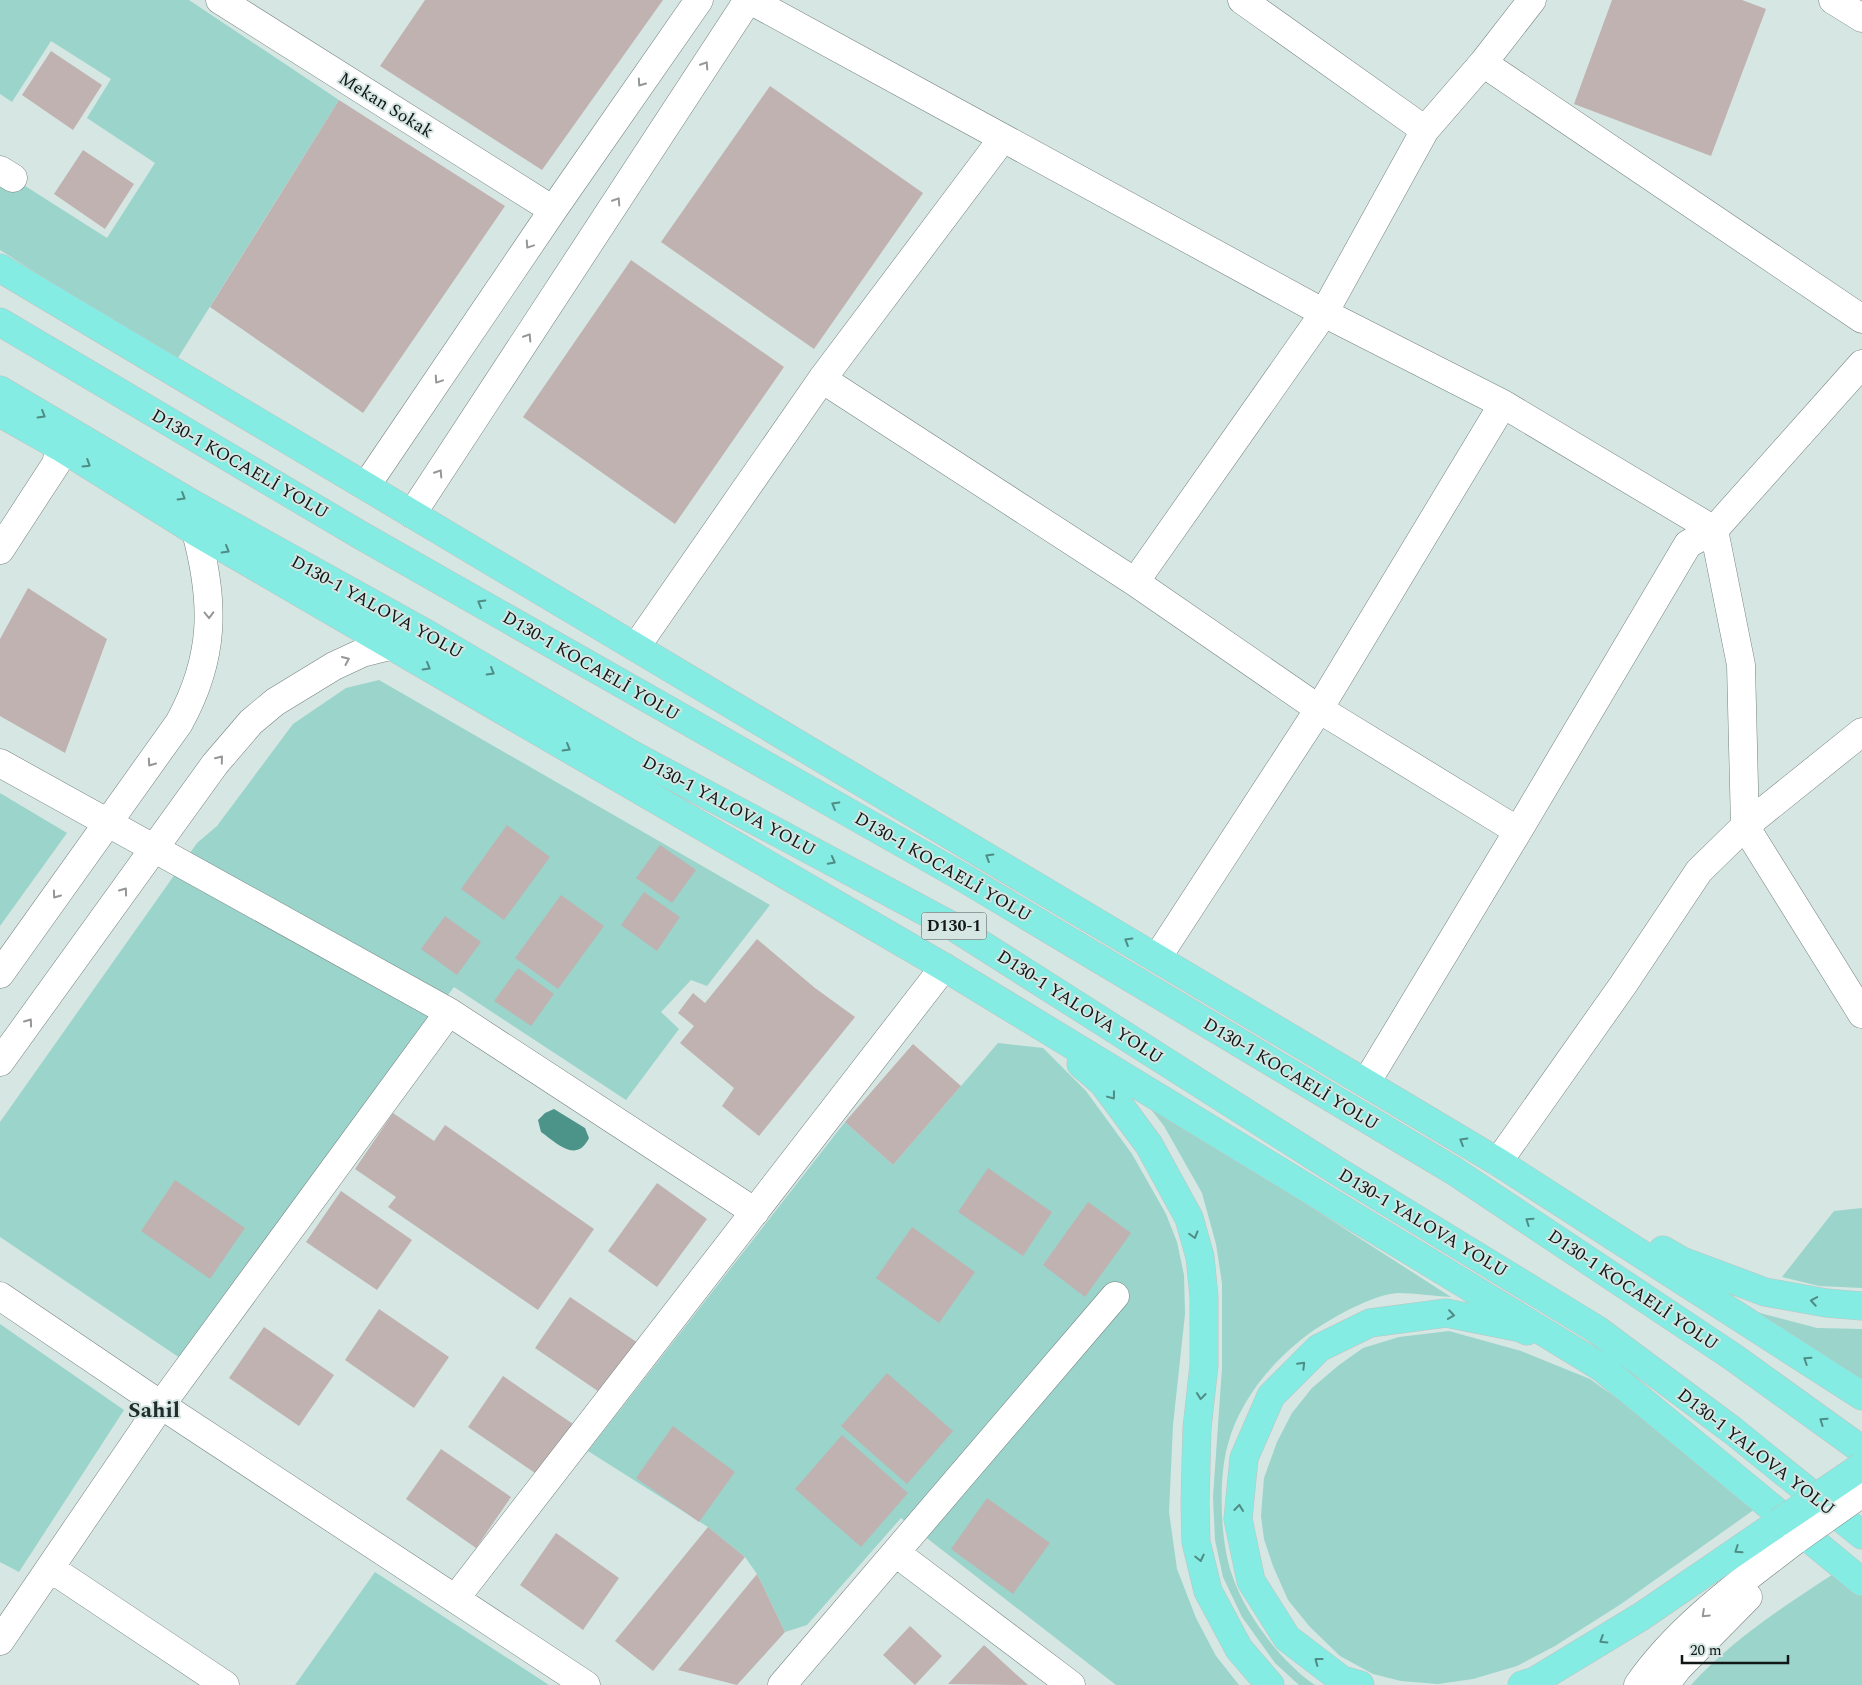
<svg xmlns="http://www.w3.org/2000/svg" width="1862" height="1685" font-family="Spectral,serif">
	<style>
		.green { fill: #9ad4cb }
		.water { fill: #4c938a }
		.building { fill: #c0b2b1 }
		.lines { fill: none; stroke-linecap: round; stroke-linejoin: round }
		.minor-casing { stroke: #758381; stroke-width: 29 }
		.secondary-casing { stroke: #758381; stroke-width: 29 }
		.trunk-casing { stroke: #c1c3c2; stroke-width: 29 }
		.minor { stroke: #fff; stroke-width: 28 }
		.secondary { stroke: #fff; stroke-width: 28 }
		.trunk { stroke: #84ece2; stroke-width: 28 }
		.secondary-bridge-casing { stroke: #758381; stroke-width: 29; stroke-linecap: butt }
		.trunk-bridge-casing { stroke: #c1c3c2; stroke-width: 29; stroke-linecap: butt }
		.secondary-bridge { stroke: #fff; stroke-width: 28 }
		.trunk-bridge { stroke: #84ece2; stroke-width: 28 }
		.oneway { stroke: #949796 }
		.oneway2 { stroke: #508c86 }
		.labels { text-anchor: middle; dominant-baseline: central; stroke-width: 4; stroke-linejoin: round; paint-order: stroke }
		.shield { fill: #d6e6e3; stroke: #4c5554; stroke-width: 1 }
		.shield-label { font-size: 16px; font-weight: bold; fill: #111716 }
		.street-label { font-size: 18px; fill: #111716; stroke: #d6e6e3 }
		.district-label { font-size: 22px; font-weight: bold; fill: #212d2b; stroke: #d6e6e3 }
	</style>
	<rect width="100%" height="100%" fill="#d6e6e3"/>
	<!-- green -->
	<path class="green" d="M0,0H189L339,100L176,361L0,250V170L107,238L155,163L87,118L111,79L51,41L12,102L0,94Z
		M379,680L770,905L707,986L691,980L661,1012L679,1029L626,1100L454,987L180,1358L0,1237V1122L197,843L217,826L293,724L346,688Z
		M0,793L67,833L0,926Z
		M998,1043L1043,1048L1086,1091L1132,1154L1166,1214L1177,1242L1184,1275L1185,1314L1173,1425L1169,1512L1177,1569L1196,1618L1216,1656L1239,1685H1116L901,1518L807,1625L785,1632L757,1574L745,1557L708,1527L588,1451L845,1122L893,1165Z
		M1143,1099L1451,1297C1433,1296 1415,1293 1398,1293C1376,1294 1341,1313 1322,1325C1281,1350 1240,1397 1228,1444C1218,1478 1220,1541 1232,1575C1245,1614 1281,1662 1315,1685H1299L1275,1663L1242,1617L1223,1577L1215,1540L1213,1497L1222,1368V1283L1216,1244L1202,1193L1164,1126Z
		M1862,1208V1288L1819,1286L1782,1277L1834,1211Z
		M1756,1312L1817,1328L1862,1329V1385Z
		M0,1324L124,1410L19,1572L0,1562Z
		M1449,1331L1521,1351L1590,1379L1655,1426L1755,1509L1621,1604L1555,1646L1517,1666L1473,1679L1438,1684L1401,1681L1373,1674L1340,1656L1310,1627L1288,1600L1273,1566L1264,1539L1261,1516L1264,1478L1277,1442L1292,1413L1312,1388L1339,1365L1363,1348L1399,1337Z
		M375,1572L549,1685H295Z
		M1835,1573L1862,1594V1685H1691C1732,1640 1784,1606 1835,1573Z"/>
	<!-- water -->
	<path class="water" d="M554,1109L585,1128L589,1138C576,1164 557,1143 541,1132L538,1120L545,1113Z"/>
	<!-- building -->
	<path class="building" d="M425,0H663L542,170L380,66Z
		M1612,0H1742L1766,9L1711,156L1574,104Z
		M51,51L102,85L73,130L22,95Z
		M770,86L923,193L814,349L661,242Z
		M339,100L505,206L363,413L210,307Z
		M83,150L134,184L105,229L54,194Z
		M631,260L784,367L675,524L523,417Z
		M28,588L107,639L65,753L0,716V639Z
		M507,825L550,857L504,920L461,889Z
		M660,845L696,870L672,903L636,878Z
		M644,892L680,917L657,951L621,925Z
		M561,895L604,926L558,989L515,958Z
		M445,916L481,942L457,975L421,949Z
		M757,939L815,988L855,1017L759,1136L722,1106L734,1088L680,1043L694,1026L678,1013L693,993L705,1003Z
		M518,968L554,994L531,1026L494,1001Z
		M913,1044L961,1086L893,1165L845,1122Z
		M393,1113L434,1141L445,1125L594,1229L538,1310L388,1207L396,1197L355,1169Z
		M988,1168L1052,1212L1023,1256L958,1212Z
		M175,1180L245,1228L210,1279L141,1231Z
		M657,1183L707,1219L657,1287L608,1251Z
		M341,1191L412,1240L377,1290L306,1242Z
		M1088,1202L1131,1233L1085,1297L1043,1265Z
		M912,1227L975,1272L939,1323L876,1278Z
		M570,1297L641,1345L605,1396L535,1348Z
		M379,1309L449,1357L414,1408L345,1360Z
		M264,1327L334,1375L299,1426L229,1378Z
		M887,1373L953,1431L907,1484L841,1426Z
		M503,1376L573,1424L538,1475L468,1427Z
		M673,1426L735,1472L699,1522L636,1478Z
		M842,1435L908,1493L861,1547L795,1489Z
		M441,1449L511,1497L476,1548L406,1499Z
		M987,1498L1050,1543L1013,1594L951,1549Z
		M708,1527L745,1557L653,1671L615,1641Z
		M556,1533L619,1578L583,1630L520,1585Z
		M757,1574L785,1632L737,1685L678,1670Z
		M910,1626L942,1656L915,1685L883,1655Z
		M984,1645L1028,1685L948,1684Z"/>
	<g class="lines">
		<defs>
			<path id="minor" d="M220,0L553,210
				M750,0L1324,313L1503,404L1714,530L1741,665L1745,826L1862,1014
				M1242,0L1425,130
				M1833,0L1862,18
				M1483,63L1862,319
				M0,170L13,178
				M822,379L1135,582L1319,709L1518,831
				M366,486L553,210L699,0
				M412,514L748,0
				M0,550L56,464L60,447
				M1135,582L1324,313L1425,130L1483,63L1532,0
				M636,647L822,379L1003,138
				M0,763L449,1012L755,1212
				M1157,958L1319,709L1503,404
				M0,974L179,723C215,658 215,603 196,532
				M0,1062L215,764L251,722L275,702L334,666L362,653L390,646
				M1366,1083L1518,831L1688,544L1714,530L1862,364
				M1498,1162L1623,985L1699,871L1745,826L1862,732
				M0,1296L161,1405L586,1685
				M896,1553L1071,1685
				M50,1568L225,1685
				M455,1599L944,967
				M0,1641L161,1405L449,1012
				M782,1685L1115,1296"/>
			<path id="secondary" d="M1638,1685C1679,1626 1741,1582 1797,1539
				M1665,1685L1678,1668L1748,1597"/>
			<path id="trunk" d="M0,268L1498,1162L1862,1396
				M0,322L362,536L962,877L1454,1171L1733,1357L1862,1450
				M0,390L191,503L427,634L631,754L954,927L1339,1172L1596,1329L1732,1430L1862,1535
				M0,413L60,447L196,532L944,967L1601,1367L1862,1582
				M1081,1064L1103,1083L1149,1145L1189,1218L1200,1257L1204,1297V1365L1197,1428L1195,1503L1196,1542L1208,1591L1239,1649L1270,1685
				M1663,1250L1682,1261L1765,1292L1826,1303L1862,1306
				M1360,1685L1342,1680L1287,1638L1251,1581L1238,1519L1244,1458L1271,1396L1319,1348L1370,1323L1446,1313L1521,1328L1527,1331
				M1522,1685L1535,1681L1642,1616L1778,1523"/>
		</defs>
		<!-- minor casing -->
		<use href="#minor" class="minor-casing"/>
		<!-- secondary casing -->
		<use href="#secondary" class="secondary-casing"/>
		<!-- trunk casing -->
		<use href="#trunk" class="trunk-casing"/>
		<!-- minor -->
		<use href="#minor" class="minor"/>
		<!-- secondary -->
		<use href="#secondary" class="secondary"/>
		<!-- trunk -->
		<use href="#trunk" class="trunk"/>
		<defs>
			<path id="secondary-bridge" d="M1797,1539L1862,1493"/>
			<path id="trunk-bridge" d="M1778,1523L1862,1466"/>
		</defs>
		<!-- secondary-bridge casing -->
		<use href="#secondary-bridge" class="secondary-bridge-casing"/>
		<!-- trunk-bridge casing -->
		<use href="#trunk-bridge" class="trunk-bridge-casing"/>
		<!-- secondary-bridge -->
		<use href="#secondary-bridge" class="secondary-bridge"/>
		<!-- trunk-bridge -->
		<use href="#trunk-bridge" class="trunk-bridge"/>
	</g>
	<!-- one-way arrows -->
	<defs><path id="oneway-chevron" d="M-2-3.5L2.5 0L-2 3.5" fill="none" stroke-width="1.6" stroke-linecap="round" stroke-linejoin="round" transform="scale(1.25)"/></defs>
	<g class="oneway">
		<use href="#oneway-chevron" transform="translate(705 65) rotate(-57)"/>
		<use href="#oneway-chevron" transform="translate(641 83) rotate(125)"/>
		<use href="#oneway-chevron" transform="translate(617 201) rotate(-57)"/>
		<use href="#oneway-chevron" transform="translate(529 245) rotate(124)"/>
		<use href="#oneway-chevron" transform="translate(528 337) rotate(-57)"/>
		<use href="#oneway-chevron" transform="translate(438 380) rotate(124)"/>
		<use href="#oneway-chevron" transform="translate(439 473) rotate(-57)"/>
		<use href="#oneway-chevron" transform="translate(209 615) rotate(89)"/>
		<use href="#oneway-chevron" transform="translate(346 660) rotate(-24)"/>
		<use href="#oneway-chevron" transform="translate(220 759) rotate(-51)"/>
		<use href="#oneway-chevron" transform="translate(151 763) rotate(125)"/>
		<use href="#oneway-chevron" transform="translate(124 891) rotate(-54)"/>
		<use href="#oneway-chevron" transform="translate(56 895) rotate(126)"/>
		<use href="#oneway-chevron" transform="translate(29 1022) rotate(-54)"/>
		<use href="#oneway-chevron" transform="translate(1705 1614) rotate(137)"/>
	</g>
	<g class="oneway2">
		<use href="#oneway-chevron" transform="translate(42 415) rotate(31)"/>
		<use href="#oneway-chevron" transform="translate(87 464) rotate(32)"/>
		<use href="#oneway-chevron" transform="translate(182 497) rotate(31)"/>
		<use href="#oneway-chevron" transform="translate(226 550) rotate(30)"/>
		<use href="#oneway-chevron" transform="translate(481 603) rotate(-150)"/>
		<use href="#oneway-chevron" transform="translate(427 667) rotate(30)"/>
		<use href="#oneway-chevron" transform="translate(491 672) rotate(30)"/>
		<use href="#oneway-chevron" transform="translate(567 748) rotate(30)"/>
		<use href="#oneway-chevron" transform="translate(835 805) rotate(-150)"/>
		<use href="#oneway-chevron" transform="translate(989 857) rotate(-149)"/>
		<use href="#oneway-chevron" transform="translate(832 861) rotate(28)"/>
		<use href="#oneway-chevron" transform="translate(1128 941) rotate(-149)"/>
		<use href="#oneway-chevron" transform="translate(1112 1096) rotate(53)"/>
		<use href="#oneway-chevron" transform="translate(1463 1141) rotate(-149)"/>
		<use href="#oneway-chevron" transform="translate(1529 1221) rotate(-146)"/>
		<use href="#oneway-chevron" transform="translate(1194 1235) rotate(74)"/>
		<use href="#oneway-chevron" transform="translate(1814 1301) rotate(-170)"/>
		<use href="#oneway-chevron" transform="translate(1451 1315) rotate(8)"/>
		<use href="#oneway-chevron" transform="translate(1807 1360) rotate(-147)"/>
		<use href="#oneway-chevron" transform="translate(1302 1365) rotate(-45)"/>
		<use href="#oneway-chevron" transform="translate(1201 1396) rotate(96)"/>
		<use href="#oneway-chevron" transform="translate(1823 1421) rotate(-145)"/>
		<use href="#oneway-chevron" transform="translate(1239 1508) rotate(-84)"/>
		<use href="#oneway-chevron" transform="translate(1738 1550) rotate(146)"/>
		<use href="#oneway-chevron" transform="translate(1200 1558) rotate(77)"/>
		<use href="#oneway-chevron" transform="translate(1603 1640) rotate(148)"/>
		<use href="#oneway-chevron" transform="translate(1318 1661) rotate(-143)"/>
	</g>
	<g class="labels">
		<!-- shield labels -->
		<rect class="shield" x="921.5" y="912.5" width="65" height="27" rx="4"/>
		<g class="shield-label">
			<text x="954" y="926">D130-1</text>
		</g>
		<!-- street labels -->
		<g class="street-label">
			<text transform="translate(386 105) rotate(32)">Mekan Sokak</text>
			<text transform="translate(240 464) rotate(30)">D130-1 KOCAELİ YOLU</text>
			<text transform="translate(377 607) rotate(29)">D130-1 YALOVA YOLU</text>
			<text transform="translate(591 666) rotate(30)">D130-1 KOCAELİ YOLU</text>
			<text transform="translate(729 806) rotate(28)">D130-1 YALOVA YOLU</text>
			<text transform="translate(943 867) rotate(30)">D130-1 KOCAELİ YOLU</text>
			<text transform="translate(1080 1007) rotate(33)">D130-1 YALOVA YOLU</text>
			<text transform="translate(1291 1074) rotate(31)">D130-1 KOCAELİ YOLU</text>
			<text transform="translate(1423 1223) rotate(31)">D130-1 YALOVA YOLU</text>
			<text transform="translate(1633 1290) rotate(34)">D130-1 KOCAELİ YOLU</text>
			<text transform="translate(1756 1452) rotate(38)">D130-1 YALOVA YOLU</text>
		</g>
		<!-- district labels -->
		<g class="district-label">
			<text x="154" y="1410">Sahil</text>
		</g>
	</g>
	<!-- scale -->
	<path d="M1682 1655v8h106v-8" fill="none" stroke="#111716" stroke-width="2.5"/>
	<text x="1690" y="1655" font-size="15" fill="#111716" stroke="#d6e6e3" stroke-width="4" paint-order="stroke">20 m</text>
</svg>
